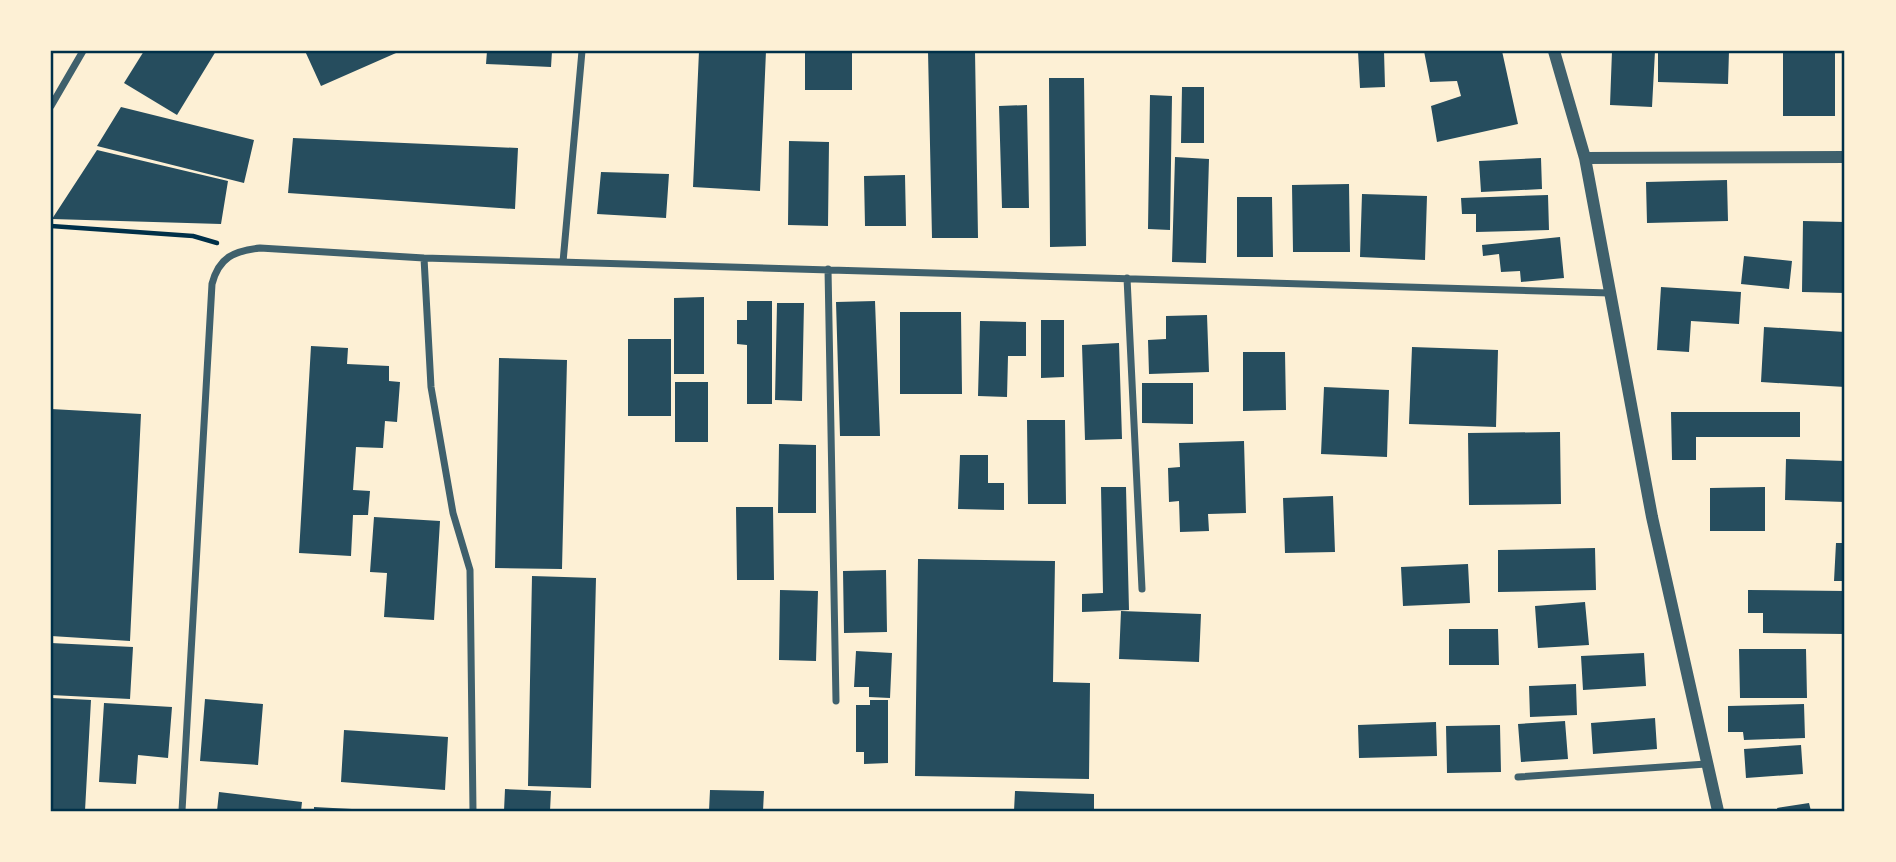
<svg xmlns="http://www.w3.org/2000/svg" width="1896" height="862" font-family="Quicksand,sans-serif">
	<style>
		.building { fill: #264d5e }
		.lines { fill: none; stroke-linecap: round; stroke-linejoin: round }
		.path { stroke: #003049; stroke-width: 4.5 }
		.minor { stroke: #3f606c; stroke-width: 7 }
		.tertiary { stroke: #3f606c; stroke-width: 12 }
		.neatline { fill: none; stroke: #003049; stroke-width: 2.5 }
	</style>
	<rect width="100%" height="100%" fill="#fdf0d5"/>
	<!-- building -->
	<path class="building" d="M144,51H216L177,115L124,83Z
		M305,51H395L396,53L321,86Z
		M487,51H552L551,67L486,64Z
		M699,51H766L760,191L693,187Z
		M805,51H852V90H805Z
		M928,51H975L978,238H932Z
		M1358,51H1384L1385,87L1360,88Z
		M1424,51H1502L1518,124L1437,142L1431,106L1461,96L1457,81L1430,82Z
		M1612,51H1655L1652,107L1610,105Z
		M1658,51H1729L1728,84L1658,82Z
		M1783,51H1835V116H1783Z
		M1049,78H1084L1086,246L1050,247Z
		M1182,87H1204V143H1181Z
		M1150,95L1172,96L1170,230L1148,229Z
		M1027,105L1029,208H1002L999,106Z
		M121,107L254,140L244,183L97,146Z
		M293,138L518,148L515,209L288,193Z
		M789,141L829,142L828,226L788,225Z
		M97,150L228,181L221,224L52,219Z
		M1175,157L1209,159L1206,263L1172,262Z
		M1541,158L1542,189L1481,192L1479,161Z
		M601,172L669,174L666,218L597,214Z
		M905,175L906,226H865L864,176Z
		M1727,180L1728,221L1647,223L1646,182Z
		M1349,184L1350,252H1293L1292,185Z
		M1362,194L1427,196L1425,260L1360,257Z
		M1548,195L1549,230L1476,232V214H1462L1461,198Z
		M1237,197H1272L1273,257H1237Z
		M1803,221L1845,222V293L1802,292Z
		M1560,237L1564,278L1521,282L1520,271L1501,272L1499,254L1483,256L1482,245Z
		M1744,256L1792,261L1789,289L1741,284Z
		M1661,287L1741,292L1739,324L1691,321L1689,352L1657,350Z
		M704,297V374H674V298Z
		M747,301H772V404H747V345L737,344V320H747Z
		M875,301L880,436H840L836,302Z
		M777,303H804L802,401L775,400Z
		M900,312H961L962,394H900Z
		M1207,315L1209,372L1149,374L1148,340L1166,339V316Z
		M1041,320H1064V377L1041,378Z
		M980,321L1026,322V356H1008L1007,397L978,396Z
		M1764,327L1845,332V387L1761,382Z
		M628,339H671V416H628Z
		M1119,343L1122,439L1085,440L1082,345Z
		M311,346L348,348L347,364L389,366V381L400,382L397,422L385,421L383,448L356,447L353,490L370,491L368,515H353L351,556L299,553Z
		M1412,347L1498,350L1496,427L1409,424Z
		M1243,352H1285L1286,410L1243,411Z
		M499,358L567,360L562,569L495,568Z
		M675,382H708V442H675Z
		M1142,383H1193V424L1142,423Z
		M1324,387L1389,390L1387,457L1321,454Z
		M51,409L141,414L130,641L51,636Z
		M1671,412H1800V437H1696V460H1672Z
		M1027,420H1065L1066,504H1028Z
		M1560,432L1561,504L1469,505L1468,433Z
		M1244,441L1246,513L1208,514L1209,531L1180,532L1179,501L1169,502L1168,468L1180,467L1179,443Z
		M779,444L816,445V513H778Z
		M960,455H988V483H1004V510L958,509Z
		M1786,459L1845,461V502L1785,500Z
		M1101,487H1126L1129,610L1082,612V594L1103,593Z
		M1765,487V531H1710V488Z
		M1333,496L1335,552L1285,553L1283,498Z
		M736,507H773L774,580H737Z
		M374,517L440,521L434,620L384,617L387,573L370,572Z
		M1836,543H1845V581H1834Z
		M1595,548L1596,590L1498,592V550Z
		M918,559L1055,561L1053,682L1090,683L1089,779L915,776Z
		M1468,564L1470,603L1403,606L1401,567Z
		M886,570L887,632L844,633L843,571Z
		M532,576L596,578L591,788L528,786Z
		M780,590L818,591L816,661L779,660Z
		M1748,590L1845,591V634L1763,633V613H1748Z
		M1585,602L1589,645L1538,648L1535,606Z
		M1121,611L1201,614L1199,662L1119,659Z
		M1449,629H1498L1499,665H1449Z
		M51,643L133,647L130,699L51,695Z
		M1739,649H1806L1807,698H1740Z
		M856,651L892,653L890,698L869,697V687H854Z
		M1644,653L1646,686L1583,690L1581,656Z
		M1576,684L1577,715L1530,717L1529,686Z
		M51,698L91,700L85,811H51Z
		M205,699L263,704L258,765L200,761Z
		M870,700H888V763L864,764V752H856V705H870Z
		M104,703L172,707L168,758L138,755L136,784L99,782Z
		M1804,704L1805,738L1744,740L1743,732H1728V706Z
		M1655,718L1657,749L1593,754L1591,723Z
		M1565,721L1568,759L1521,762L1518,724Z
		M1436,722L1437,756L1359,758L1358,725Z
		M1500,725L1501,772L1447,773L1446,726Z
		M344,730L448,737L445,790L341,782Z
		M1801,745L1803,774L1746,778L1744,749Z
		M505,789L551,791L550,811H504Z
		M710,790L764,791L763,811H709Z
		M1015,791L1094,794V811H1014Z
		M219,792L302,802L301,811H217Z
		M1809,803L1811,811H1778L1777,808Z
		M314,807L352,809V811H314Z"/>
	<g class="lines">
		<!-- path -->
		<path class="path" d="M51,226L193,236L217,243"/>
		<!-- minor -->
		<path class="minor" d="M51,106L83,51
			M424,258L431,387L453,513L470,570L473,811
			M563,262L582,51
			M828,269L836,701
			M1127,278L1142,589
			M1518,777L1706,764
			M182,811L212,284C219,257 234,251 260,248L424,258L1610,293"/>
		<!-- tertiary -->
		<path class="tertiary" d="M1554,51L1585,158L1652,517L1718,811
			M1585,158L1845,157"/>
	</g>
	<!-- border -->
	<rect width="1896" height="862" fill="none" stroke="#fdf0d5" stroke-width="105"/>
	<rect x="52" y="52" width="1791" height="758" class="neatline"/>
</svg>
